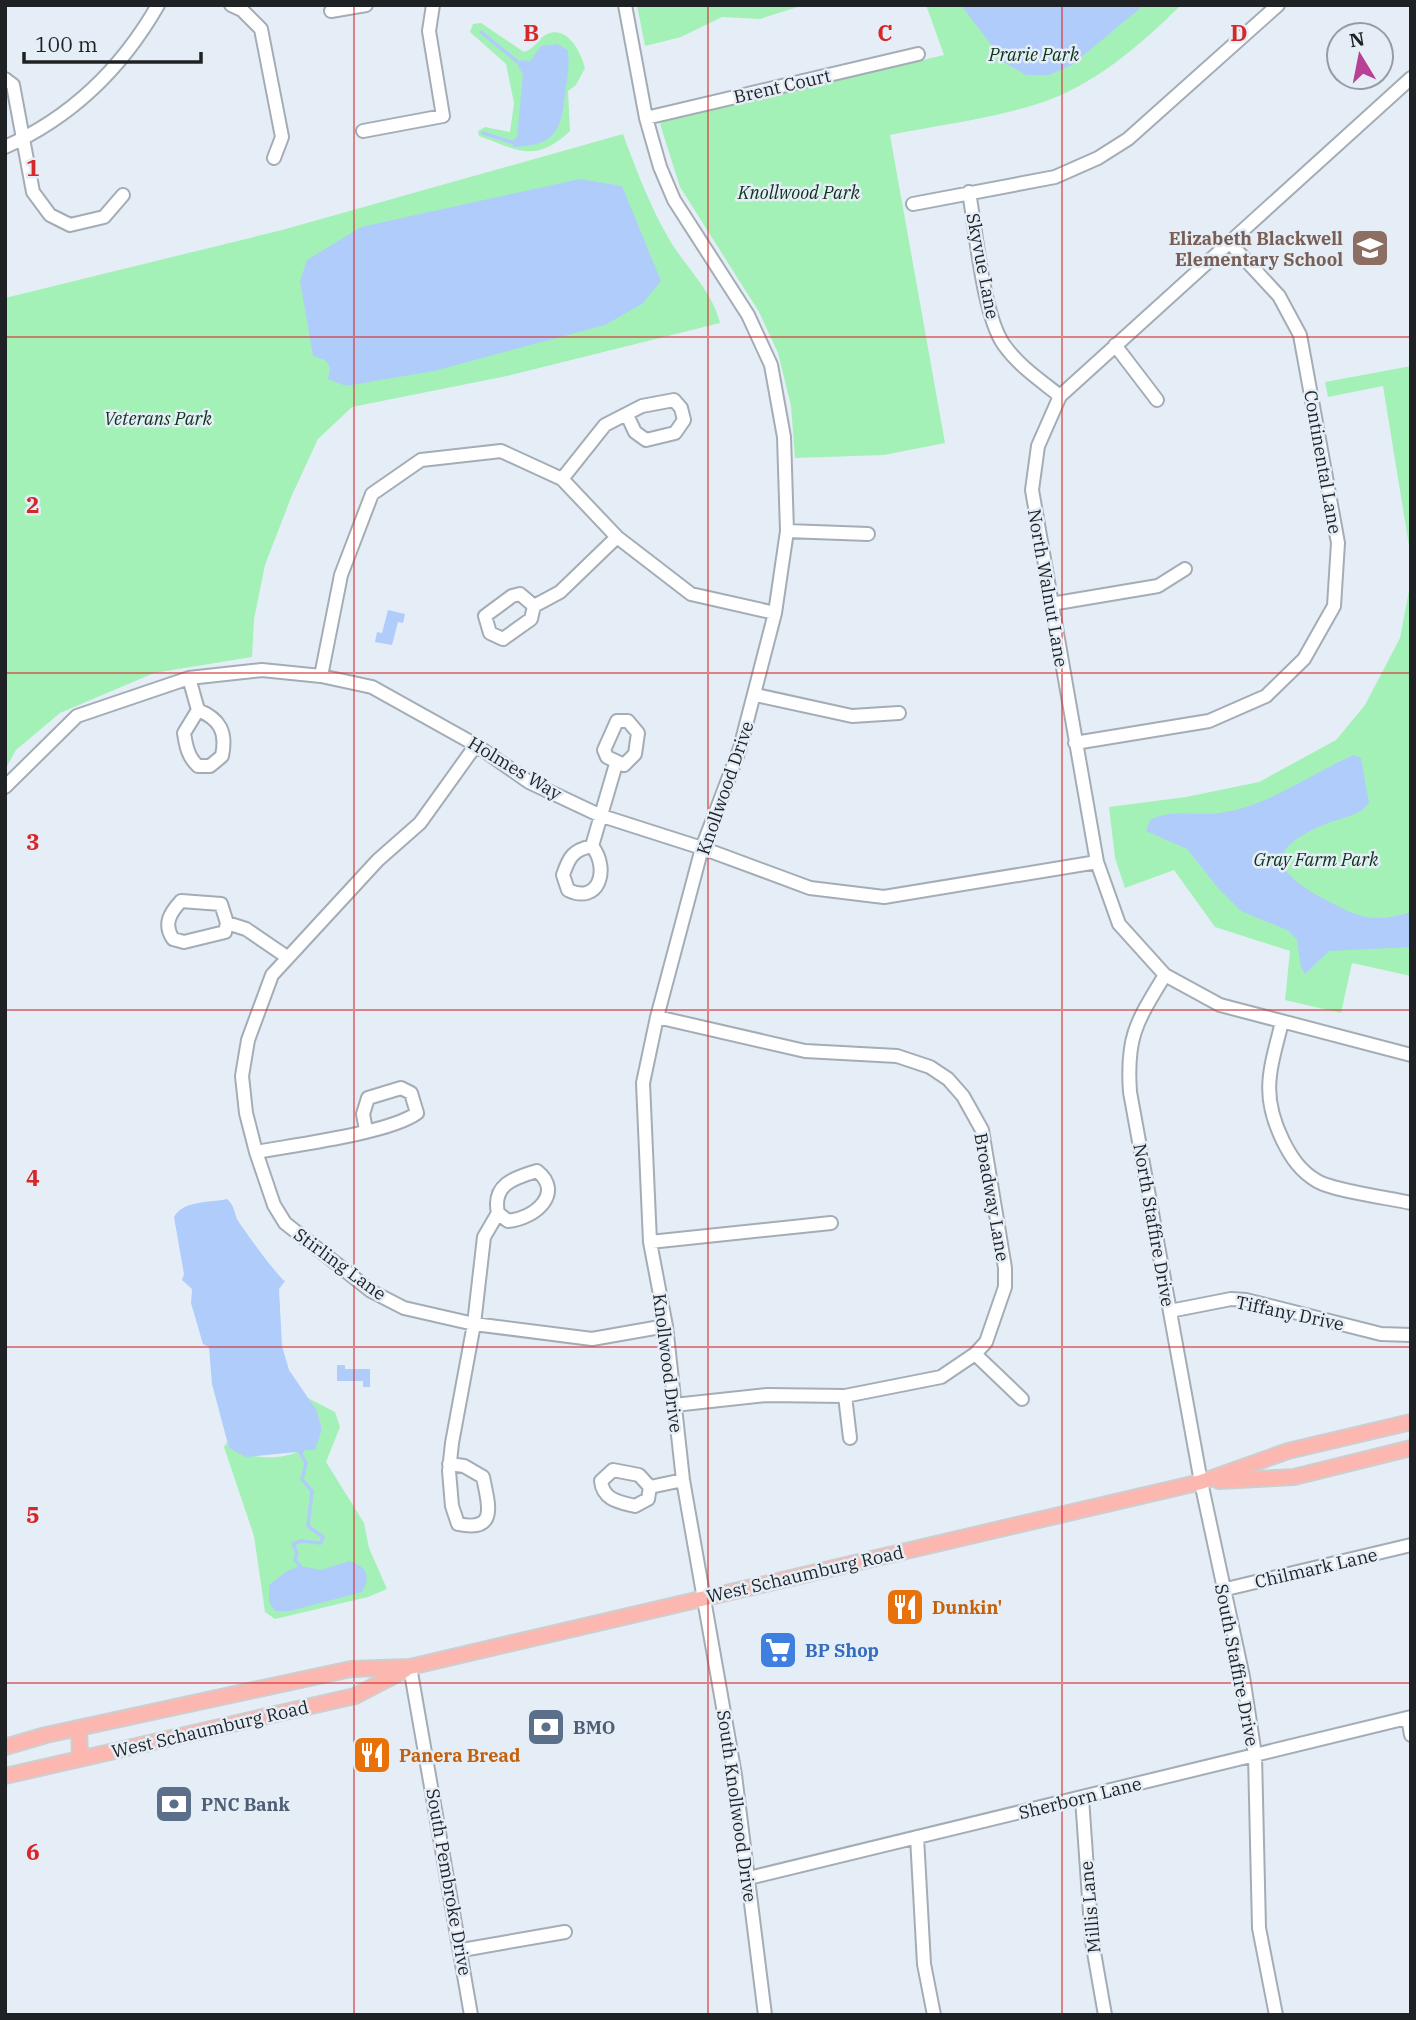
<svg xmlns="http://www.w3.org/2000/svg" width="1416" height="2020" font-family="'IBM Plex Serif',serif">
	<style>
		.green { fill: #a4f1b7 }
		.water { fill: #b0ccfb }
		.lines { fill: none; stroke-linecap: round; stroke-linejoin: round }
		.stream { stroke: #b0ccfb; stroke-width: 3.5 }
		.minor-casing { stroke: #a4adb5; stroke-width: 16 }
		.major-casing { stroke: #cececf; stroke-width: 18 }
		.minor { stroke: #fff; stroke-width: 12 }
		.major { stroke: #fcb7b0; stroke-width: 14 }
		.grid { fill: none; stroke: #d62828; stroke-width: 2; stroke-opacity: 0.55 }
		.labels { text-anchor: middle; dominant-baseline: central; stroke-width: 5; stroke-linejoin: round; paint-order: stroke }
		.park-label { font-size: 18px; font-style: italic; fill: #0d321a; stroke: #e5eef7 }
		.street-label { font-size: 18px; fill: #1f2225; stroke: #e5eef7 }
		.education-label { font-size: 18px; font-weight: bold; fill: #785e54; stroke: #e5eef7; text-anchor: end }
		.food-label { font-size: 18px; font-weight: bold; fill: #c56008; stroke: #e5eef7; text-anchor: start }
		.shop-label { font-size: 18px; font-weight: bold; fill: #366cbe; stroke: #e5eef7; text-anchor: start }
		.service-label { font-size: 18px; font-weight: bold; fill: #4e5e75; stroke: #e5eef7; text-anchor: start }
		.grid-label { font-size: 23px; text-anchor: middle; font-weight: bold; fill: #d62828; stroke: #e5eef7; stroke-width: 5; stroke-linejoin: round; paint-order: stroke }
	</style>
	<rect width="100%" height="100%" fill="#e5eef7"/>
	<!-- green -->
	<path class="green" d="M637,5H804L760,19L722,17L681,37L645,46Z
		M926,5H1181C1142,44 1091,88 1037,104C990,119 939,125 890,135L945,443L884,455L795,458L791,406L778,353L759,312L680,187L660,124L666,119L944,55Z
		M481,23L524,52C535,49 538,38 547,34C568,25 581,53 585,68L576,85L568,91L570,131C535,164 518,150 479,136L478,131L485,127L510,132L514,103L506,64L470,32L473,24Z
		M623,134C637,172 651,209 672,244C688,269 713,293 720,323L507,376L352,407L318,439L292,495L265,565L254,619L252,657L154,673L60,713L16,750L6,768L5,298L282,230Z
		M1411,366V558L1383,386L1328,397L1325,382Z
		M1411,580V976L1352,963L1341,1013L1285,1000L1290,951L1215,927L1174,870L1125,888L1115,858L1109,807L1186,797L1259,782L1336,740L1365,705L1400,638Z
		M304,1396L335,1412L340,1427L326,1462L364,1523L369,1548L387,1589L368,1597L275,1619L265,1612L254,1536L224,1447L227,1442L229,1448C258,1463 306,1462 322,1429L317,1411Z"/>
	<!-- water -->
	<path class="water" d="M961,5H1144L1072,65L1049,75H1026L1005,63Z
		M557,44L568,50C570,65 567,80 565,95C561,132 555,145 514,147L511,142L517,137L523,75L518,65L521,60L530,61L541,46Z
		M580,179L622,186L661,281L642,304L605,325L434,371L346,386L328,379L330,367L325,360L313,356L300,281L307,260L361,227Z
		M388,610L405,614L403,623L398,622L392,645L375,642L377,632L382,633Z
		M1354,755L1361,758L1369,803C1358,817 1342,817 1326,824C1261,850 1275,874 1328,901C1362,919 1374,923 1411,912V947L1329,951L1305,974L1301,967L1297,940L1289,931L1241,911L1218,888L1187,849L1146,831L1150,820C1169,809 1198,816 1220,813C1269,806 1308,775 1354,755Z
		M227,1199C234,1205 234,1211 237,1219C243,1229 277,1276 285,1281L279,1289L282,1346L289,1370L317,1411L322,1429L315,1450H305L302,1456L297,1452L246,1457L229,1448L212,1384L209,1347L203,1344L191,1303L192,1289L182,1280L184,1274L174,1217C184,1200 209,1203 227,1199Z
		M337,1365H345V1369H370V1387H363V1381H337Z
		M349,1561C366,1566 372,1576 362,1592L290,1611H275L269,1602V1585L287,1571L300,1566L321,1570Z"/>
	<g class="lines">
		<!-- stream -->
		<path class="stream" d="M481,32L519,63
			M483,133L511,142
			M300,1566L295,1560L297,1553L293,1544L301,1541L321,1543L323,1537L308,1526L312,1491L302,1479L306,1463L302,1456"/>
		<defs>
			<path id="minor" d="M231,5L242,10L261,29L282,137L274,158
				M625,5L646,118L660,167L674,200L748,315L771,365L784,437L787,531L775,613L740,748L702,848L657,1017L643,1083L650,1242L666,1326L683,1480L735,1775L765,2015
				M331,11L366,5
				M1411,78L1060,396L1038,446L1032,490L1097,862L1119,924L1165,975L1220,1005L1411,1055
				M5,79L13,85L33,192L50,215L70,225L104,217L123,195
				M646,118L918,54
				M363,131L443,116L429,31L433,5
				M5,147C72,117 122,68 158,5
				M969,192C976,232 983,315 1004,345C1019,366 1040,380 1060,396
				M913,204L1055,177L1098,158L1128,139L1278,5
				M1115,345L1157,400
				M562,479L605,425L642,406L674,400L681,408L684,420L675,433L646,440L635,432L627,415
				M787,531L868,534
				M520,594L534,606L531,619L503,639L490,633L485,616L512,596Z
				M1051,604L1158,586L1185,569
				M534,606L560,592L617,537
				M321,676L341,575L372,494L421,460L501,451L562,479L617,537L691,594L775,613
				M189,678L198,710
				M756,695L852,716L899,713
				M198,710C220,719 227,732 222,756L210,766H198C188,757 186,746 184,733Z
				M617,721H628L638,733L635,754L624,765L607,757L604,750Z
				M1075,743L1209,721L1266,696L1304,659L1334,606L1338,543L1300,335L1279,296L1229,242
				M476,745L420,823L378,860L272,975L248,1040L242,1076L246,1113L256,1152L274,1205L285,1223L371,1291L404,1308L474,1324L592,1339L666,1326
				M5,787L77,716L189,678L262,670L321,676L372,687L476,745L529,782L599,815L702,848L810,888L884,897L1097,862
				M592,846C573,850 569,857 563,875L568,890C599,905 610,869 592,846L616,764
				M181,901L221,904L227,923L225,932L184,942L173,939C163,924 170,913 181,901Z
				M227,923L246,929L287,957
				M1165,975C1137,1021 1126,1036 1130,1092L1201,1482L1243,1677L1255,1755L1259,1928L1276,2015
				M657,1017L805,1051L897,1056L930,1067L948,1079L963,1096L982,1130L1005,1268V1287L986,1342L975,1354L941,1377L845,1396L767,1395L674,1405
				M1282,1022C1270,1070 1260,1094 1283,1141C1291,1157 1300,1171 1317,1181C1334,1191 1389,1198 1411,1203
				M256,1152C294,1145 390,1133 417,1113L411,1093L401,1088L368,1098L363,1114L366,1130
				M650,1242L831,1223
				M1170,1311L1231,1299L1246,1300L1381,1334L1411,1335
				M975,1354L1022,1399
				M845,1396L850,1438
				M449,1464L464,1466L483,1477C488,1503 499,1533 458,1524L452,1506L449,1471L452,1443L474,1324L484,1237L498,1213C492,1185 513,1178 537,1171C565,1193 534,1219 508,1221L498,1213
				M613,1470L639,1475L650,1487L648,1499L635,1506C619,1502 603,1500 601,1481Z
				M650,1487L683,1480
				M1222,1590L1411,1545
				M410,1667L471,2015
				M1408,1718L1411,1735
				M1082,1798L1092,1941L1105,2015
				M917,1837L924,1964L934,2015
				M749,1878L1411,1717
				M462,1950L565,1932"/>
			<path id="major" d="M1219,1481L1294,1477L1411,1448
				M79,1728L80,1759
				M5,1747L46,1735L351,1669L410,1667L1201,1482L1288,1451L1411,1422
				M5,1776L355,1696L405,1670"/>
		</defs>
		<!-- minor casing -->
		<use href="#minor" class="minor-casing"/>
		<!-- major casing -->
		<use href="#major" class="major-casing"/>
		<!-- minor -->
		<use href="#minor" class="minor"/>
		<!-- major -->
		<use href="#major" class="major"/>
	</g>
	<!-- grid -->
	<path class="grid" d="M354,5V2015M708,5V2015M1062,5V2015M5,337H1411M5,673H1411M5,1010H1411M5,1347H1411M5,1683H1411"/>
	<!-- icons -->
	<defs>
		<symbol id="school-square" viewBox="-11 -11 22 22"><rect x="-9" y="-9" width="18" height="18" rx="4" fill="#8d6e63" stroke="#e5eef7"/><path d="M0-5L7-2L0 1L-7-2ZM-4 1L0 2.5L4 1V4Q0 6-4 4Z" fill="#fff"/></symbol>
		<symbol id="restaurant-square" viewBox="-11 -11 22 22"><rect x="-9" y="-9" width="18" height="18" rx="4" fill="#e8710a" stroke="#e5eef7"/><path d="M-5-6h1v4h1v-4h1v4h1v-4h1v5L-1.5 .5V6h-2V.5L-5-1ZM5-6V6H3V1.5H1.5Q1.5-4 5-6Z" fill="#fff"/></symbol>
		<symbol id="supermarket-square" viewBox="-11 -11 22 22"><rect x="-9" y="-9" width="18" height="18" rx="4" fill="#3f7fe0" stroke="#e5eef7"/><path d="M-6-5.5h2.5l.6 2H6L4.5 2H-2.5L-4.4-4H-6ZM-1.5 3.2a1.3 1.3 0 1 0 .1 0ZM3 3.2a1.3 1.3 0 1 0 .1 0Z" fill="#fff"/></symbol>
		<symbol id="bank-square" viewBox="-11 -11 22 22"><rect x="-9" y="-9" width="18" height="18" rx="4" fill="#5c6f8a" stroke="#e5eef7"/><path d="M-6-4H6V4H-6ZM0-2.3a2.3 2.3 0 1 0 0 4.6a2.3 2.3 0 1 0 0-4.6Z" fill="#fff"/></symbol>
	</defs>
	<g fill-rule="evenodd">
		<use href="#school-square" x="1348" y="226" width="44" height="44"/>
		<use href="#restaurant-square" x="883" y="1585" width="44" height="44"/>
		<use href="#supermarket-square" x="756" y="1628" width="44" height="44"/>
		<use href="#bank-square" x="524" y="1705" width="44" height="44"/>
		<use href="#restaurant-square" x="350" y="1733" width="44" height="44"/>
		<use href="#bank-square" x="152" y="1782" width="44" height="44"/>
	</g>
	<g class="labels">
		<!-- park labels -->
		<g class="park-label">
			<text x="1034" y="54">Prarie Park</text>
			<text x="799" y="192">Knollwood Park</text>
			<text x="158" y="418">Veterans Park</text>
			<text x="1316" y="859">Gray Farm Park</text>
		</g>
		<!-- street labels -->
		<g class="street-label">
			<text transform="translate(782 86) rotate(-13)">Brent Court</text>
			<text transform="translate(983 266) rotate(79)">Skyvue Lane</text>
			<text transform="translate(1323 462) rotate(80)">Continental Lane</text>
			<text transform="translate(1048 588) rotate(80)">North Walnut Lane</text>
			<text transform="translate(515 768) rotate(31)">Holmes Way</text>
			<text transform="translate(725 788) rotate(-71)">Knollwood Drive</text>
			<text transform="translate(992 1197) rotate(80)">Broadway Lane</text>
			<text transform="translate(1154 1225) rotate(80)">North Staffire Drive</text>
			<text transform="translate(340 1264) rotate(36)">Stirling Lane</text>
			<text transform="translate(1290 1313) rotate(12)">Tiffany Drive</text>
			<text transform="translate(668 1363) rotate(83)">Knollwood Drive</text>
			<text transform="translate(1316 1568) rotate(-13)">Chilmark Lane</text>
			<text transform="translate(805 1574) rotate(-13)">West Schaumburg Road</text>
			<text transform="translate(1237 1665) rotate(79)">South Staffire Drive</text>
			<text transform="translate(210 1729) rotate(-13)">West Schaumburg Road</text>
			<text transform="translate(1080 1798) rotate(-14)">Sherborn Lane</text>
			<text transform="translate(737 1806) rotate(82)">South Knollwood Drive</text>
			<text transform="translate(449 1882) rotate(80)">South Pembroke Drive</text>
			<text transform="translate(1090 1907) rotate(-95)">Millis Lane</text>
		</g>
		<!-- education labels -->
		<g class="education-label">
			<text x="1343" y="238">Elizabeth Blackwell<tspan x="1343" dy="21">Elementary School</tspan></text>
		</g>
		<!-- food labels -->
		<g class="food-label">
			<text x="932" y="1607">Dunkin'</text>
			<text x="399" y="1755">Panera Bread</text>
		</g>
		<!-- shop labels -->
		<g class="shop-label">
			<text x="805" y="1650">BP Shop</text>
		</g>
		<!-- service labels -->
		<g class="service-label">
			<text x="573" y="1727">BMO</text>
			<text x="201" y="1804">PNC Bank</text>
		</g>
	</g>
	<g class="grid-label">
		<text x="531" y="41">B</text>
		<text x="885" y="41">C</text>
		<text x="1239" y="41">D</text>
		<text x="33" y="176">1</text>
		<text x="33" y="513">2</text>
		<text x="33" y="850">3</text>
		<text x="33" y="1186">4</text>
		<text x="33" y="1523">5</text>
		<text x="33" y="1860">6</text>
	</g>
	<!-- border -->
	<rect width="1416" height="2020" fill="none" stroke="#1f2225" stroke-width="14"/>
	<!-- north arrow -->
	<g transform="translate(1360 56) rotate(350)"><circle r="33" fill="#e5eef7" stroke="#969ca3" stroke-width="2"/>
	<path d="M0-5L12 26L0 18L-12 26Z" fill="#b94195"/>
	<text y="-10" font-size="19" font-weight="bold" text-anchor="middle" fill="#1f2225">N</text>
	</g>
	<!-- scale -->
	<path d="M24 52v10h177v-10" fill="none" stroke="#1f2225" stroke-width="3.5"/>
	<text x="35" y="52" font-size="21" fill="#1f2225" stroke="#e5eef7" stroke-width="5" paint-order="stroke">100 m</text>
</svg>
